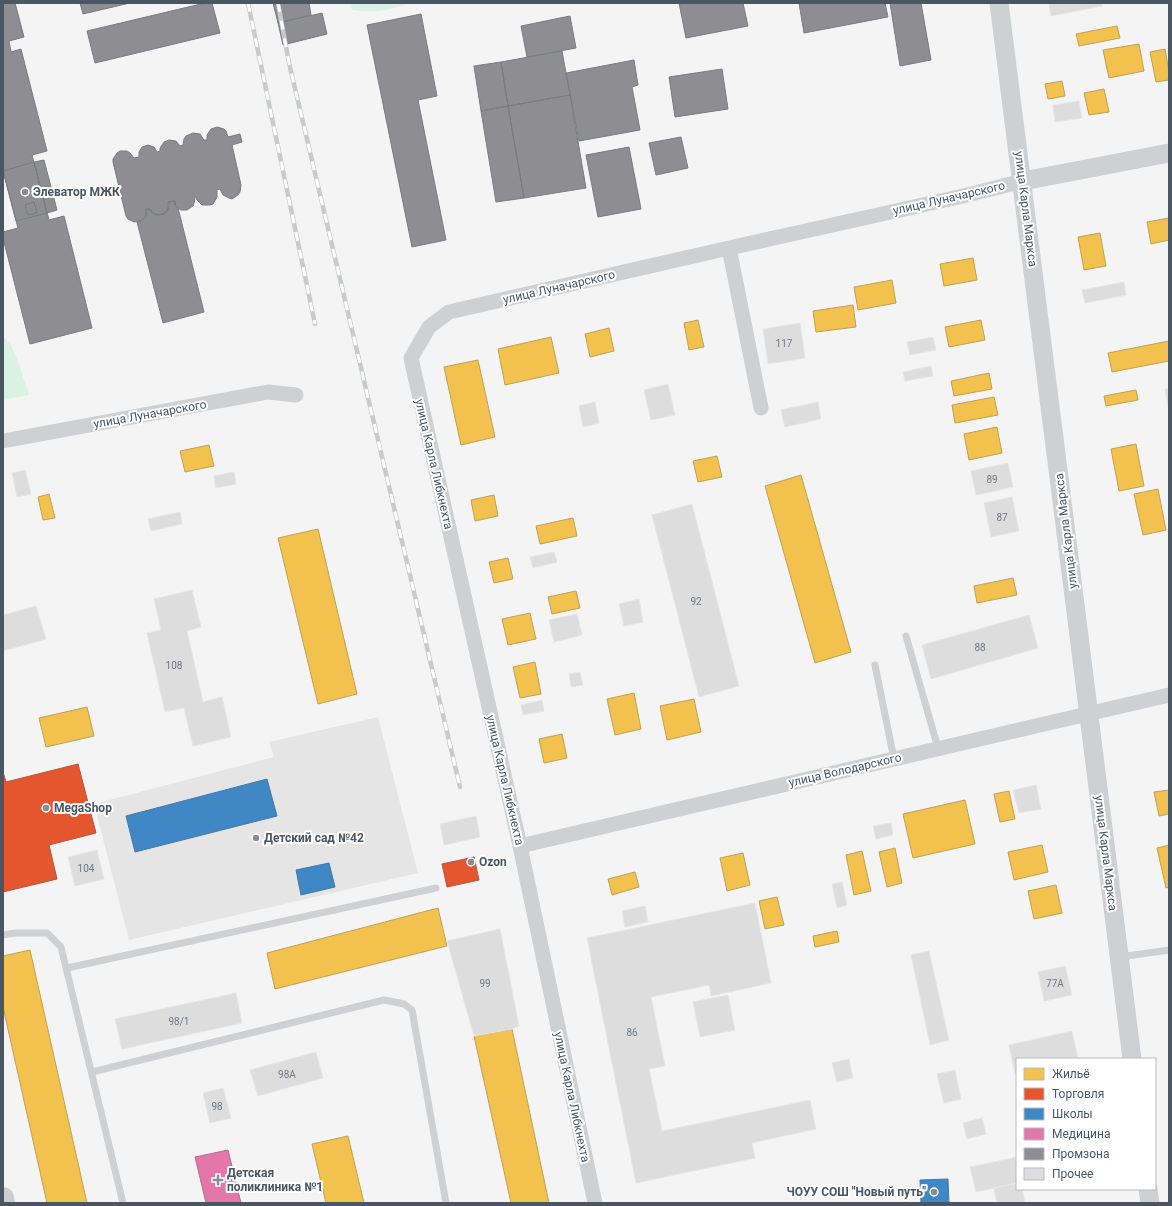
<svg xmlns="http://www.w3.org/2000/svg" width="1172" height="1206" font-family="Roboto,sans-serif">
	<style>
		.education { fill: #e6e5e6 }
		.green { fill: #d9f2e3 }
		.homes { fill: #f2c14e; stroke: #c0a154 }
		.shops { fill: #e4572e; stroke: #b6573d }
		.schools { fill: #3f88c5; stroke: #4279a7 }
		.health { fill: #e377a8; stroke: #b56d93 }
		.industry { fill: #8d8d92; stroke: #797c83 }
		.building { fill: #ddddde; stroke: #e5e6e7 }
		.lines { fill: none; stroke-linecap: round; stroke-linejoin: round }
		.service { stroke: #ced0d2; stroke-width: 7 }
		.minor { stroke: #ced0d2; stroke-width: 15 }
		.tertiary { stroke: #ced0d2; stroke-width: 19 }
		.primary { stroke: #caced1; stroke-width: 22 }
		.rail-casing { stroke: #c9cacc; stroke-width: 4.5 }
		.rail { stroke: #fff; stroke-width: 3; stroke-dasharray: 9; stroke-linecap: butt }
		.poi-dot { fill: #868d94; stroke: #fff; stroke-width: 1.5 }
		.labels { text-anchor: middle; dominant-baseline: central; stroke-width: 4; stroke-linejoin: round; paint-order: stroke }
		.number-label { font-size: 10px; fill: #707881 }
		.poi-label { font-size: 12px; font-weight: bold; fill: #4a5661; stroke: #fff; text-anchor: start }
		.street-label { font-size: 12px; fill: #4a5661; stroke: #fff }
	</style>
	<rect width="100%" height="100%" fill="#f4f4f4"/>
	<!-- education -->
	<path class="education" d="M378,717L418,873L129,940L94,804L274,757L269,742Z"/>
	<!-- green -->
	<path class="green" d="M351,3H411C388,11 376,13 352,10Z
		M3,336L11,345L19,364L29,395L3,400Z"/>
	<!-- homes -->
	<path class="homes" d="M1117,26L1120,38L1079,46L1076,34Z
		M1139,44L1144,71L1109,78L1103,50Z
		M1165,49L1169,72V80L1156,82L1150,52Z
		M1062,81L1065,96L1048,99L1045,84Z
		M1104,89L1109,112L1089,115L1084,93Z
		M1169,218V240L1151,244L1147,222Z
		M1100,233L1106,266L1084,270L1078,237Z
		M973,258L977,280L944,286L940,264Z
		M892,280L896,303L858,310L854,287Z
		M853,305L856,327L816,332L813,311Z
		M698,320L704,347L689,350L684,323Z
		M981,320L985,340L949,347L945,327Z
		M609,328L614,351L590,357L585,334Z
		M551,337L559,373L505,385L498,349Z
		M1169,341V361L1112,372L1108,353Z
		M478,360L495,437L461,445L444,367Z
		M989,373L992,389L954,396L951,381Z
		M1136,390L1138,400L1106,406L1104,396Z
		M994,397L998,415L955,423L952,405Z
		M997,427L1002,453L969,460L964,434Z
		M1136,444L1144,486L1119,491L1111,449Z
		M209,445L214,466L185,472L180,451Z
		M717,456L722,477L698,482L693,461Z
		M801,475L851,652L815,663L765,486Z
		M1158,489L1166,530L1143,535L1134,494Z
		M49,494L55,518L43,520L38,497Z
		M494,495L498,516L475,521L471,500Z
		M573,518L577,536L540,544L536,526Z
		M318,529L357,694L318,704L278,538Z
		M508,558L513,579L494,583L489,562Z
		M1013,578L1017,595L977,603L974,586Z
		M576,591L580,608L552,614L548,597Z
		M530,613L536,639L508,645L502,619Z
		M535,662L541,694L520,698L513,667Z
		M634,693L641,729L615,735L607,699Z
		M694,699L701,732L667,740L660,706Z
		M87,707L94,736L46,747L39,718Z
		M562,734L567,758L544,763L539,739Z
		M1169,790V814L1159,816L1154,792Z
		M1009,791L1015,819L1000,822L994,794Z
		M965,800L975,844L913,858L903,814Z
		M1042,845L1048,872L1014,880L1008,852Z
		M1169,845V887L1166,888L1157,848Z
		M895,848L902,883L887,887L879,852Z
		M862,851L871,891L854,895L846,855Z
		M743,853L750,885L727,891L720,858Z
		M635,872L639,887L612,895L608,879Z
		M1056,885L1062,913L1034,919L1028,891Z
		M777,897L784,925L765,929L759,901Z
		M438,908L447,946L275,989L267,953Z
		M837,931L839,942L815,947L813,936Z
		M30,950L87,1203H47L3,1007V956Z
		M512,1029L549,1203H511L474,1036Z
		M348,1136L364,1203H326L312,1144Z"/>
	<!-- shops -->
	<path class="shops" d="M78,764L96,833L49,845L57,879L3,892V772L6,782Z
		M474,857L479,880L447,887L442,864Z"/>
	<!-- schools -->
	<path class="schools" d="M267,779L277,816L135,852L126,816Z
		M329,863L335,887L301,895L296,870Z
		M948,1179L949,1203H921L920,1180Z"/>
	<!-- health -->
	<path class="health" d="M228,1150L241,1203H206L195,1157Z"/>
	<!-- industry -->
	<path class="industry" d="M3,3H15L24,37L9,41L11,52L21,49L47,151L32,155L49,220L64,216L92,328L30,344L3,238V232L18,228L3,170Z
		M80,3H130L83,14Z
		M205,3H212L220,33L95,63L87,31Z
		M273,3H309L311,15L278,23Z
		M679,3H743L748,26L686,38Z
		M799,3H885L888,17L804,33Z
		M890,3H921L931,60L900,66Z
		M322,13L327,34L283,45L278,23Z
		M421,14L437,96L418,100L446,240L412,247L367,25Z
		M570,16L576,48L527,57L521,26Z
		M562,51L570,95L508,106L501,62Z
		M634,60L638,85L632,87L640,130L579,141L566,73Z
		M501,62L508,106L481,111L474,66Z
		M722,69L728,109L675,117L669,77Z
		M570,95L586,188L524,198L508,106Z
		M508,106L524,198L496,202L481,111Z
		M217,127L224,129L226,131L228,137L240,134L242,142L232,145L241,185L240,192L238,195L232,199L229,198L223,195L220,189L217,190V197L213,204L210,205H202L197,200L195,196L194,197L195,200L193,206L187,210H181L178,208L175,205V201L168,202V210L164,214L157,215L151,212L150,209H146V216L141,221L134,222L128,219L126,216L113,162V159L117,153L120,151H127L130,153L134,158L139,157V152L142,147L148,145L154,147L157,152L160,151V148L164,142L169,140L176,141L180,146L183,145L184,139L186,136L193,133L200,134L204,140H207V135L211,129Z
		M681,137L688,168L656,175L649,143Z
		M629,147L641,209L598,217L586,155Z
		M44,160L57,210L47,213L34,162Z
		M34,162L47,213L16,221L3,171Z
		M175,201V205L178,208L204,312L163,323L137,222L144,219L146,216V209H150L154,214L160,215L166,212L169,206L168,202Z
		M34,202L37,213L28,215L25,205Z"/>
	<!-- building -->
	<path class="building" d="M1052,3H1102V6L1051,16L1049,4Z
		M1079,101L1082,118L1055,122L1053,105Z
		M1124,282L1126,295L1085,303L1082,290Z
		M800,323L805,358L768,364L763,329Z
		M933,337L936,350L910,355L907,342Z
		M931,366L933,376L905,381L903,372Z
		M668,384L675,415L651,420L644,390Z
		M1169,388V412L1165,389Z
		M595,402L599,423L583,427L579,406Z
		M818,402L821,419L785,427L781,410Z
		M1008,463L1013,487L976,495L971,471Z
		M25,470L31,494L17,497L12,473Z
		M234,472L236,484L216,488L214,476Z
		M1012,497L1019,531L991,537L984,503Z
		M692,504L739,686L699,697L652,515Z
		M180,512L182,524L151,531L148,519Z
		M554,552L557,562L533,568L530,557Z
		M192,590L201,627L187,631L203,702L222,697L231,737L193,746L184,708L165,712L147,633L161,630L154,599Z
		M639,599L643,622L624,626L619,604Z
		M36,606L46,639L3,651V615Z
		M577,614L582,635L554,642L549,620Z
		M1029,615L1038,648L931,679L922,645Z
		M580,672L583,685L571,687L569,674Z
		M542,700L544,711L523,715L521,705Z
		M1036,785L1041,809L1019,813L1013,790Z
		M476,816L480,837L444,845L440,824Z
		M891,823L893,835L876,839L873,826Z
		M97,850L104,879L75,886L68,857Z
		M842,882L847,905L837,908L832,884Z
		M755,903L771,983L711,996L709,985L651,997L665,1066L649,1069L662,1131L810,1100L816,1129L752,1143L755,1158L636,1183L587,938Z
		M645,906L648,922L625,927L622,911Z
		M500,929L519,1026L512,1029L474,1036L447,941Z
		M929,951L949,1040L930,1045L911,955Z
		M1065,966L1072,995L1044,1001L1038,972Z
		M236,993L242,1023L122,1049L115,1019Z
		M728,995L735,1030L700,1037L693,1002Z
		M1072,1031L1078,1059H1017V1074H1015L1009,1045Z
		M316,1052L323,1078L258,1096L250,1070Z
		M849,1059L853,1078L837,1082L832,1063Z
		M955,1070L961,1099L944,1103L937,1074Z
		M223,1088L231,1118L210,1123L203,1093Z
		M982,1118L986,1134L967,1139L963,1123Z
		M1017,1157V1183L976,1192L970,1167Z
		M1017,1183V1189H1022L1025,1203H997L994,1188Z"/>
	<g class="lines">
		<!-- service -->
		<path class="service" d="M906,636L938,748
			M875,665L894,759
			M3,935L15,933H47L61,947L123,1203
			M1120,957L1169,950
			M67,968L436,888
			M92,1072L384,1000L404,1004L412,1010L446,1203"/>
		<!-- minor -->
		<path class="minor" d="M729,248L761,408
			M3,441L268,392L296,395
			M520,846L1169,695
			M595,1203L520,846L411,358L429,327L449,312L729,248L963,196L1023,181"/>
		<!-- tertiary -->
		<path class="tertiary" d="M999,3C1045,355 1087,707 1132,1059
			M1023,181L1169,153
			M1148,1189L1150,1203"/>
		<!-- primary -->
		<path class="primary" d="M3,1198L4,1203"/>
		<defs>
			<path id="rail" d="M248,3L315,324
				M278,3L289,63L460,787"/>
		</defs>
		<!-- rail casing -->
		<use href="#rail" class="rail-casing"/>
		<!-- rail -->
		<use href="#rail" class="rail"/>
	</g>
	<!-- markers -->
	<g class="poi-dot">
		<circle cx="25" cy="192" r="4"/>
		<circle cx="46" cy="808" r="4"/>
		<circle cx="256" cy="838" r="4"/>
		<circle cx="471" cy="862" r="4"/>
		<path d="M216 1174h4v4h4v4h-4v4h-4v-4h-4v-4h4z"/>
		<circle cx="934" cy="1192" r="4"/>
	</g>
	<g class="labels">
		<!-- number labels -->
		<g class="number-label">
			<text x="784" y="343">117</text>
			<text x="992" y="479">89</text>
			<text x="1002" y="517">87</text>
			<text x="696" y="601">92</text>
			<text x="980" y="647">88</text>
			<text x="174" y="665">108</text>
			<text x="86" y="868">104</text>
			<text x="485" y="983">99</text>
			<text x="1055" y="983">77А</text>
			<text x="179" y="1021">98/1</text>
			<text x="632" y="1032">86</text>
			<text x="287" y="1074">98А</text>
			<text x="217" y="1106">98</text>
		</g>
		<!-- poi labels -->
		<g class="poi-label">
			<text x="33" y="192">Элеватор МЖК</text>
			<text x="54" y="808">MegaShop</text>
			<text x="264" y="838">Детский сад №42</text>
			<text x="479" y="862">Ozon</text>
			<text x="227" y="1173">Детская<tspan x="227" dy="14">поликлиника №1</tspan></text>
			<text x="926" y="1192" text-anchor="end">ЧОУУ СОШ "Новый путь"</text>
		</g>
		<!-- street labels -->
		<g class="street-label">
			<text transform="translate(949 198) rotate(-13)">улица Луначарского</text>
			<text transform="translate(1026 209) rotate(83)">улица Карла Маркса</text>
			<text transform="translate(559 287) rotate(-13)">улица Луначарского</text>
			<text transform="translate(150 414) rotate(-10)">улица Луначарского</text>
			<text transform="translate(434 464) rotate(77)">улица Карла Либкнехта</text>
			<text transform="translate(1066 531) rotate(-97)">улица Карла Маркса</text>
			<text transform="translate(845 770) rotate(-13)">улица Володарского</text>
			<text transform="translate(505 780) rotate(77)">улица Карла Либкнехта</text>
			<text transform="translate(1106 853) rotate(83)">улица Карла Маркса</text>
			<text transform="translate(572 1097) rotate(78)">улица Карла Либкнехта</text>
		</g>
	</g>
	<!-- border -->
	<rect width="1172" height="1206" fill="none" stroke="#4a5661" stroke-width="8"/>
	<!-- legend -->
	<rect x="1016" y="1058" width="140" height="132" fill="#ffffff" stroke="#b7bbc0"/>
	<rect x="1024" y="1068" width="20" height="12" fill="#f2c14e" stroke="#b7bbc0"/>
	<text x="1052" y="1078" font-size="12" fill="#4a5661">Жильё</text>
	<rect x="1024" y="1088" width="20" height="12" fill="#e4572e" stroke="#b7bbc0"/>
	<text x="1052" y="1098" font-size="12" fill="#4a5661">Торговля</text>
	<rect x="1024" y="1108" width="20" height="12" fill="#3f88c5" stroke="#b7bbc0"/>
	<text x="1052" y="1118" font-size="12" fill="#4a5661">Школы</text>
	<rect x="1024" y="1128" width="20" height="12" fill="#e377a8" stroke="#b7bbc0"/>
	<text x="1052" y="1138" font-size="12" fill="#4a5661">Медицина</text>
	<rect x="1024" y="1148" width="20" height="12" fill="#8d8d92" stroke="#b7bbc0"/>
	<text x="1052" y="1158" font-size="12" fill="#4a5661">Промзона</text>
	<rect x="1024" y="1168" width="20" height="12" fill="#ddddde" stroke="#b7bbc0"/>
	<text x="1052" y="1178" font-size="12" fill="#4a5661">Прочее</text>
</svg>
